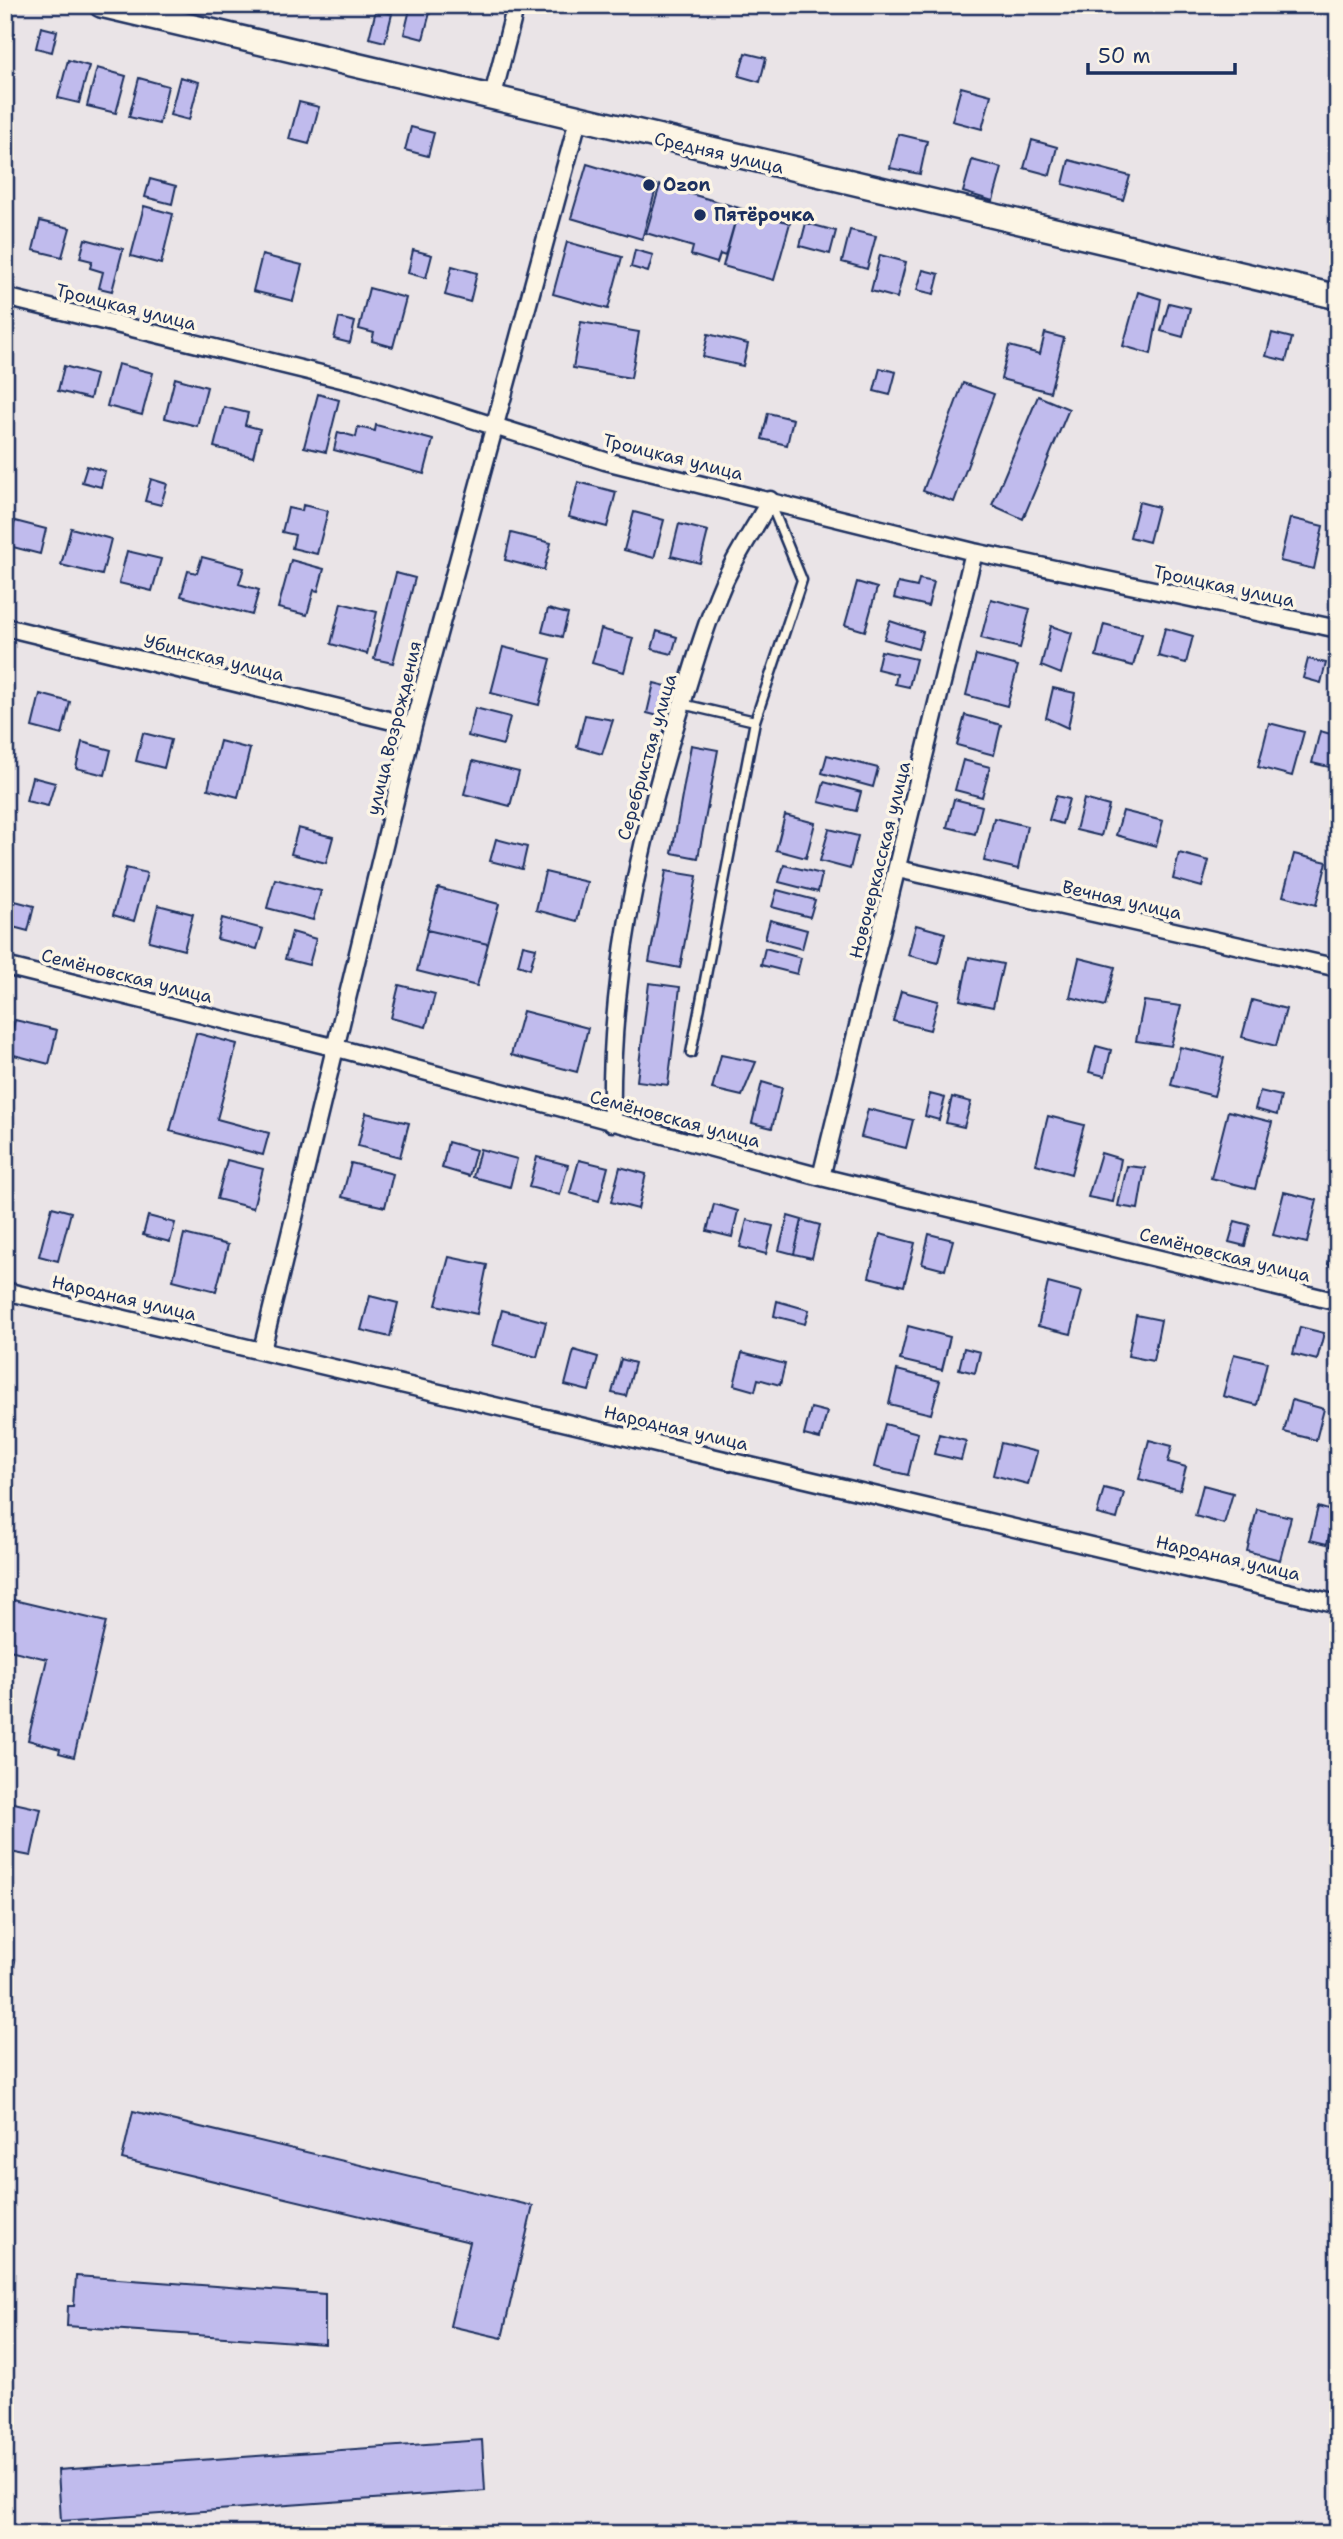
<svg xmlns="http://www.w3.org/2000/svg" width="1343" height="2539" font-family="'Shantell Sans',sans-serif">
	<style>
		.building { fill: #c0bbed; stroke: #1b2f5e; stroke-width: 2 }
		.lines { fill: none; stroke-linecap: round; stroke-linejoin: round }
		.lane-casing { stroke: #1b2f5e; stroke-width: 13 }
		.street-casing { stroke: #1b2f5e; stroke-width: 21 }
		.secondary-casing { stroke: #1b2f5e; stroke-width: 28 }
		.lane { stroke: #fcf5e5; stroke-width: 8 }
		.street { stroke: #fcf5e5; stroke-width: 16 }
		.secondary { stroke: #fcf5e5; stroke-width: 23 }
		.poi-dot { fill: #1b2f5e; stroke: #fcf5e5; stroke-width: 2.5 }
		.labels { text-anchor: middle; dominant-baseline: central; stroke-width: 7; stroke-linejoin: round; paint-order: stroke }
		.street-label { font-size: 18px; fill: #1b2f5e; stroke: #fcf5e5 }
		.poi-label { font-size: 18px; font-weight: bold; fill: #1b2f5e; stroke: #fcf5e5; text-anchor: start }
	</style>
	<rect width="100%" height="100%" fill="#eae4e7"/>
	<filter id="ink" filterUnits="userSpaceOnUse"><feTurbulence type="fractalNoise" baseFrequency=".0143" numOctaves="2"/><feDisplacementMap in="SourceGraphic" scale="14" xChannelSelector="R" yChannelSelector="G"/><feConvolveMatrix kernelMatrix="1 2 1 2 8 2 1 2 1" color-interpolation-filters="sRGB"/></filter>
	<g filter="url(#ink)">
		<!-- building -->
		<path class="building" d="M411,5H432L423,39L404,34Z
			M376,10L392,14L385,42L369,38Z
			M41,27L57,31L52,52L36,48Z
			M745,53L766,58L760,82L739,76Z
			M68,60L89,66L79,103L58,98Z
			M97,68L126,76L116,113L87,106Z
			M180,77L199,82L189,120L170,115Z
			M139,78L168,86L159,124L129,117Z
			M961,87L991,95L982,129L952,121Z
			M299,102L319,107L309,144L289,139Z
			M411,127L434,133L428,156L405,150Z
			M898,134L927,141L920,174L890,168Z
			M1032,140L1057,147L1050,175L1024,168Z
			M972,160L1002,168L993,201L963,192Z
			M1069,160L1130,176L1123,200L1063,184Z
			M587,164L657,185L642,239L571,218Z
			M150,179L176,186L172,204L145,197Z
			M660,185L739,208L725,256L720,254L717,263L691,255L693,247L646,233Z
			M144,206L173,214L161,264L131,256Z
			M739,208L790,223L774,280L723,266Z
			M40,221L70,228L62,257L33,250Z
			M806,223L836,231L830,254L800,246Z
			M850,230L876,236L867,269L842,262Z
			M85,239L123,249L112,291L99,288L103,272L90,268L92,261L80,258Z
			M567,242L622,257L608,309L553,294Z
			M413,250L432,255L426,278L408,273Z
			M635,250L653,255L648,272L631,267Z
			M262,255L302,265L293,301L253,291Z
			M880,255L906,262L897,298L871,291Z
			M452,266L477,273L470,302L445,295Z
			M923,270L939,274L934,294L917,290Z
			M369,288L406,298L393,347L372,341L374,333L359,329Z
			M1138,292L1161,299L1151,354L1123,346Z
			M1169,303L1190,308L1183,337L1161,331Z
			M339,318L355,322L350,343L334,339Z
			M581,322L639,332L631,378L573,368Z
			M1045,333L1064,338L1050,392L1001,379L1009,346L1040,354Z
			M1272,333L1292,338L1286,361L1266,356Z
			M708,334L748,344L743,366L703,357Z
			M118,364L153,373L142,415L107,406Z
			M64,366L96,375L90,399L58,391Z
			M880,368L896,372L890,395L874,391Z
			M175,378L207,387L197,426L165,418Z
			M963,383L994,394L954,502L923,491Z
			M318,394L339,400L326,452L304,447Z
			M1038,396L1069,409L1023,519L992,505Z
			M224,407L248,413L245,425L260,429L253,457L214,447Z
			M768,413L793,419L787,445L762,439Z
			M376,425L433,440L424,474L334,450L338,432L356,437L358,427L375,431Z
			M87,466L105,471L101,487L82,482Z
			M151,479L167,484L161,505L145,501Z
			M578,482L616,492L607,527L569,517Z
			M1139,502L1158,507L1149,542L1130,537Z
			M303,505L328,511L317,554L292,548L295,535L282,532L288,508L302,511Z
			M634,512L664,520L654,558L624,550Z
			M1290,518L1323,526L1314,569L1280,561Z
			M15,521L46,529L40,554L9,546Z
			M679,524L708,531L700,563L671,556Z
			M71,528L111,539L102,575L61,565Z
			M511,533L551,543L544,570L505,560Z
			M127,551L161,559L152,591L119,583Z
			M202,557L244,568L239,584L259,590L252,615L181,596L188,571L197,573Z
			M291,560L324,569L318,591L314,590L307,615L278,608Z
			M396,573L415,578L393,663L374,659Z
			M919,579L934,582L928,606L894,598L898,583L917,587Z
			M857,582L877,588L865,631L845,625Z
			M991,599L1030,609L1020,648L981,638Z
			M341,603L377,612L367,654L331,644Z
			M548,609L568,614L562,637L542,632Z
			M890,621L923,632L918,649L884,639Z
			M1104,624L1142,634L1133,666L1096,656Z
			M1051,626L1072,633L1061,674L1041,666Z
			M1165,628L1193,636L1186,663L1158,656Z
			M601,629L633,638L624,672L592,663Z
			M657,631L677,637L672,654L652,649Z
			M503,647L551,659L539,705L491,693Z
			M881,651L916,659L909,687L895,684L897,674L877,669Z
			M976,655L1018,666L1007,706L966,695Z
			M1308,659L1326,663L1321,683L1303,678Z
			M654,683L670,687L662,717L647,713Z
			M1053,688L1075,693L1068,728L1046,718Z
			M40,694L70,702L62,735L32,727Z
			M475,708L510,717L503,745L468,736Z
			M585,715L613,720L602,754L577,747Z
			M965,715L1001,725L994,755L957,745Z
			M1269,723L1304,732L1292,776L1258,767Z
			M1320,731L1338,736V769L1312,763Z
			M143,733L171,740L164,768L136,761Z
			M220,741L250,749L238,797L208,789Z
			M82,742L111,750L105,775L76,768Z
			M691,745L718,750L698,858L672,853Z
			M827,755L878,768L873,787L822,773Z
			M963,760L990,767L982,797L955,790Z
			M473,761L519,772L510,806L464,794Z
			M32,777L55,783L48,806L26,801Z
			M824,782L861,792L856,811L819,802Z
			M1056,796L1069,799L1062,824L1049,820Z
			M954,799L982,806L975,834L947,827Z
			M1084,799L1109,806L1101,836L1076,830Z
			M1123,811L1163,821L1156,846L1116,835Z
			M785,815L815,823L806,858L776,850Z
			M994,818L1027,826L1018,869L984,861Z
			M298,828L333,837L326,863L291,854Z
			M829,829L858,836L850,869L820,861Z
			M496,839L527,847L522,869L490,861Z
			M1179,853L1209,861L1202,887L1173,879Z
			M1294,854L1327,862L1316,905L1283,896Z
			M784,865L822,874L818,892L779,882Z
			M126,868L147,873L134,921L113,915Z
			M666,871L697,876L680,968L649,962Z
			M545,872L587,882L577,921L536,910Z
			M275,879L321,891L313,920L267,908Z
			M438,888L499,904L488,944L427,930Z
			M777,890L815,900L810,917L772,907Z
			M15,901L34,906L28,931L9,926Z
			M158,905L193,914L184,950L149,941Z
			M222,918L263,929L257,949L217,939Z
			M770,920L807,930L802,949L765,939Z
			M916,925L945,933L938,963L908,955Z
			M427,930L488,944L477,986L417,971Z
			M292,932L316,939L309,965L285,959Z
			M523,945L536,948L530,969L518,965Z
			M765,948L801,958L797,974L761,965Z
			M969,957L1003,964L993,1007L960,1000Z
			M1079,958L1115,967L1105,1006L1070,997Z
			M649,983L680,987L668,1085L637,1081Z
			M399,985L435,994L426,1027L391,1018Z
			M901,991L938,1001L930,1030L893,1021Z
			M1252,1000L1286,1009L1276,1046L1242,1037Z
			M1144,1001L1181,1006L1171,1046L1136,1041Z
			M523,1011L588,1028L577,1072L511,1055Z
			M15,1020L57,1030L49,1064L6,1053Z
			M196,1033L237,1044L217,1119L269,1133L263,1155L170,1131Z
			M1096,1046L1111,1050L1105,1076L1089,1072Z
			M1180,1047L1224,1058L1214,1096L1171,1085Z
			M721,1055L756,1062L742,1096L712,1089Z
			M762,1082L782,1088L772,1128L752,1123Z
			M1260,1091L1281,1096L1277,1115L1255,1109Z
			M930,1094L945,1098L939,1120L925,1116Z
			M952,1097L971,1102L964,1127L946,1123Z
			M868,1109L913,1120L906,1148L861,1137Z
			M1228,1111L1272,1122L1255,1189L1211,1178Z
			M366,1113L409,1123L400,1157L358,1146Z
			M1048,1116L1084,1125L1071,1174L1036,1164Z
			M448,1142L476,1150L469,1176L442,1168Z
			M480,1149L517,1159L510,1187L473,1177Z
			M1101,1153L1121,1159L1113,1202L1088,1197Z
			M537,1157L568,1165L560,1195L529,1187Z
			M227,1160L263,1169L253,1208L217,1199Z
			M579,1160L608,1167L599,1201L570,1193Z
			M351,1163L393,1174L385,1207L342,1197Z
			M1127,1166L1145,1168L1138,1209L1118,1206Z
			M620,1167L646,1174L638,1209L611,1202Z
			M1284,1192L1317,1200L1307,1243L1273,1235Z
			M714,1204L738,1211L732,1237L707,1231Z
			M52,1207L71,1212L58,1261L39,1256Z
			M148,1216L175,1223L170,1242L143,1235Z
			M788,1216L802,1220L794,1254L779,1250Z
			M747,1220L773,1226L766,1254L740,1247Z
			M802,1220L820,1225L812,1258L794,1254Z
			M1235,1221L1250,1225L1245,1246L1229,1242Z
			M1333,1230L1338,1231V1267L1328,1264Z
			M184,1234L228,1245L216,1291L173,1280Z
			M880,1234L915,1243L904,1286L869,1277Z
			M929,1234L953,1240L945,1270L922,1264Z
			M449,1257L487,1265L477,1314L436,1305Z
			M1048,1283L1082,1292L1071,1334L1038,1326Z
			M370,1296L398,1303L390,1337L361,1330Z
			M777,1301L809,1310L805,1324L774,1316Z
			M502,1310L546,1322L537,1357L493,1345Z
			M1136,1315L1161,1320L1153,1361L1128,1356Z
			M908,1326L950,1337L942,1370L900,1360Z
			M1300,1327L1324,1333L1317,1360L1293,1354Z
			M964,1348L980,1352L975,1373L959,1369Z
			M574,1350L598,1357L589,1391L565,1385Z
			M742,1353L785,1364L780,1385L758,1379L755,1391L734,1385Z
			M1234,1354L1267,1362L1257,1405L1223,1396Z
			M621,1359L635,1363L626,1396L612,1393Z
			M897,1370L940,1381L931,1414L889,1404Z
			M1292,1400L1324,1409L1316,1440L1284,1432Z
			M811,1408L827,1412L820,1439L804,1435Z
			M885,1424L918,1433L908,1475L874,1467Z
			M939,1434L966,1441L961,1460L934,1454Z
			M1149,1440L1172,1446L1168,1462L1186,1467L1180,1490L1139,1479Z
			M1001,1443L1037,1452L1028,1484L993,1475Z
			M1203,1485L1233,1493L1224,1524L1195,1516Z
			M1104,1488L1124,1493L1117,1519L1097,1514Z
			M1318,1507L1335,1512L1327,1544L1310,1540Z
			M1257,1509L1291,1517L1280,1560L1247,1551Z
			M1338,1515V1548L1330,1546Z
			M5,1598L106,1622L74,1757L59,1753L60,1749L28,1740L47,1659L5,1649Z
			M5,1801L41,1809L31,1856L5,1851Z
			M5,1958L15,1961L5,2005Z
			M133,2111L533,2206L502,2338L450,2326L470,2242L122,2159Z
			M76,2276L325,2294V2344L67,2326L68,2306H74Z
			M482,2440L485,2491L61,2521L58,2470Z"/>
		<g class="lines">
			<defs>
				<path id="lane" d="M682,704L755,721
					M691,1053L755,721L802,580L770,502"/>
				<path id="street" d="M492,99L516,5
					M5,297L358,383L605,461L974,552L1338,629
					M5,627L413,726
					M898,869L1338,968
					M5,966L337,1048L821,1177L1338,1302
					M612,1123C609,983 636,854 677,720C691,675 704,628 723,584C736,555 755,528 770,500
					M821,1177L974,552
					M5,1291L1338,1604
					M262,1350L413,726L578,120"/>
				<path id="secondary" d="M101,5L1338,297"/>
			</defs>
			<!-- lane casing -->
			<use href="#lane" class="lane-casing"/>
			<!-- street casing -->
			<use href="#street" class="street-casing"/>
			<!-- secondary casing -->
			<use href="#secondary" class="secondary-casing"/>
			<!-- lane -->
			<use href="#lane" class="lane"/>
			<!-- street -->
			<use href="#street" class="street"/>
			<!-- secondary -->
			<use href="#secondary" class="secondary"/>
		</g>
	</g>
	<!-- markers -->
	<g class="poi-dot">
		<circle cx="649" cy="185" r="7"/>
		<circle cx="700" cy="215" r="7"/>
	</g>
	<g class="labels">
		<!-- street labels -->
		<g class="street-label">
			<text transform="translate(719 153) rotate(13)">Средняя улица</text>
			<text transform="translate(126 307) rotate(14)">Троицкая улица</text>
			<text transform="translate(673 457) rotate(14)">Троицкая улица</text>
			<text transform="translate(1224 586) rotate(12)">Троицкая улица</text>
			<text transform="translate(214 658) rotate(14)">Убинская улица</text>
			<text transform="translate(394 728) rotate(-76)">улица Возрождения</text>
			<text transform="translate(647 757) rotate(-74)">Серебристая улица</text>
			<text transform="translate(880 860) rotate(-76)">Новочеркасская улица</text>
			<text transform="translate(1122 900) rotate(13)">Вечная улица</text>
			<text transform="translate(127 976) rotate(14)">Семёновская улица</text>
			<text transform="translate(675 1119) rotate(15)">Семёновская улица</text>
			<text transform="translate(1225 1255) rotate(14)">Семёновская улица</text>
			<text transform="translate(124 1298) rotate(13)">Народная улица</text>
			<text transform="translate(676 1428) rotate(13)">Народная улица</text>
			<text transform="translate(1228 1558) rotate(13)">Народная улица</text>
		</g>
		<!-- poi labels -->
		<g class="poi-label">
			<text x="663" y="185">Ozon</text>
			<text x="714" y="215">Пятёрочка</text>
		</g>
	</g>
	<!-- margin -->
	<rect width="1343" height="2539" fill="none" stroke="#fcf5e5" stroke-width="28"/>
	<rect x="14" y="14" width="1315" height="2511" fill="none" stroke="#1b2f5e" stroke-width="2.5" filter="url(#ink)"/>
	<!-- scale -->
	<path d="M1088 63v10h147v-10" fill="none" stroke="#1b2f5e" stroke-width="3.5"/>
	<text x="1098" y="63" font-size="21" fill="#1b2f5e" stroke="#fcf5e5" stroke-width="5" paint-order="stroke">50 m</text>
</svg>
